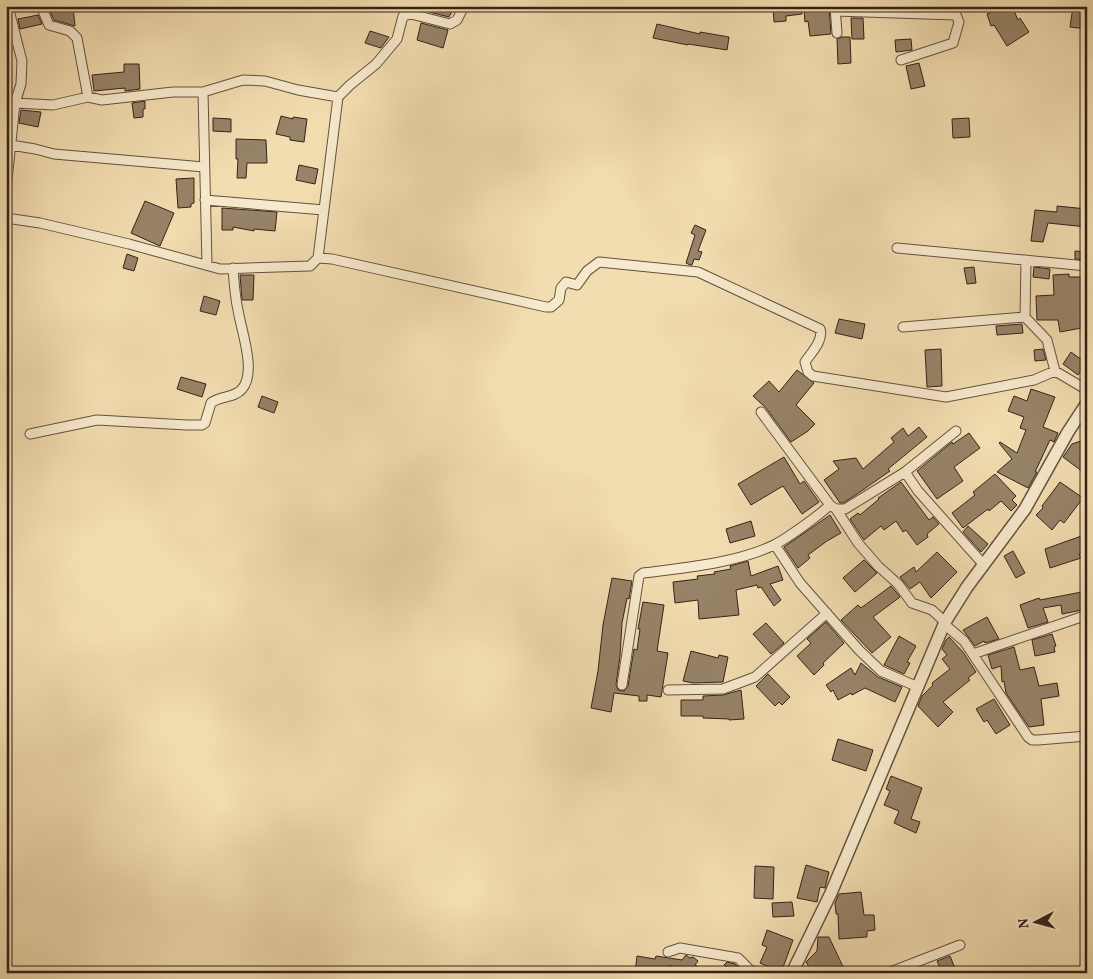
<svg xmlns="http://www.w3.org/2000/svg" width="1093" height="979" font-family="Vollkorn,serif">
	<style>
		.building { fill: #978368; stroke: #352219 }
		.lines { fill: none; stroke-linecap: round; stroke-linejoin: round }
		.minor-casing { stroke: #64513f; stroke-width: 11 }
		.tertiary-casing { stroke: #64513f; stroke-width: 14 }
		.minor { stroke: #f7e9cc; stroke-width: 9 }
		.tertiary { stroke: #f7e9cc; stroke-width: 11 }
	</style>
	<rect width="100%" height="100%" fill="#f2ddb0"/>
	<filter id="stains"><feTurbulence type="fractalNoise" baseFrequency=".004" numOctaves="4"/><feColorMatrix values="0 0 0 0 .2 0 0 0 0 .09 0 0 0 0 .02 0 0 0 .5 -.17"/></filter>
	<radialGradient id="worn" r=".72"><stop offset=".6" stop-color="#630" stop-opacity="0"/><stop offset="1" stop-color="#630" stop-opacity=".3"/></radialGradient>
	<!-- building -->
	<path class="building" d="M432,6H455L449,17L429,12Z
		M773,6H802V14L786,16V21L774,22Z
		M1005,6H1012L1018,20L1020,18L1029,32L1007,46L994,25L991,26L987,14Z
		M1073,6H1087V29L1070,27Z
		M73,7L75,26L54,20L49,9Z
		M829,8L831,34L810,36L808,21L805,22L804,10Z
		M38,15L42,24L20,29L18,19Z
		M851,18H863L864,39H852Z
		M421,23L448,30L443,48L417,40Z
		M657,24L700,34V32L729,37L727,50L688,44V45L653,38Z
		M370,31L389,37L381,48L365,43Z
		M842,37H850L851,63L838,64L837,39Z
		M911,39L912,50L896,52L895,40Z
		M919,63L925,86L911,89L906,66Z
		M124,64H139L140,89L125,91V88L94,91L92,75L124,72Z
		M145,101V109H143V117L134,118L132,103Z
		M21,110L41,112L38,127L19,123Z
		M281,116L293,119V117L307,119L304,142L290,140V137L276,134Z
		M213,118L231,119V132L213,131Z
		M969,118L970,137L953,138L952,119Z
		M236,139L266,140L267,163H247L246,178H237L238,159H236Z
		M299,165L318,169L315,184L296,180Z
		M194,178V203L191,204V207L178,208L176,179Z
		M145,201L174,213L160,246L131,233Z
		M1057,206L1087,209V227L1048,223L1043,242L1031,241L1035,210L1057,212Z
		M222,208L277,212L275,231L254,229V231L233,227V230H222Z
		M695,225L706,230L698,251L702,252L699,260L694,259L692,265H690L686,263L695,235L691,233Z
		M1075,251L1087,252V260L1075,259Z
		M127,254L138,258L134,271L123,268Z
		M974,267L976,283L967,284L964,268Z
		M1034,267L1050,269L1049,279L1033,277Z
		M1069,274V277H1087V327L1060,332L1058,320H1037L1036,296L1054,295L1053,275Z
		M240,275H254L253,300H242Z
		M204,296L220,301L216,315L200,311Z
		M839,319L865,324L862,339L835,333Z
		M1022,324L1023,333L997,335L996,326Z
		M941,349L942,386L927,387L925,350Z
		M1043,349L1046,360L1035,361L1034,350Z
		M1071,352L1086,363L1078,375L1063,364Z
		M797,370L814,383L796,405L815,424L808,431L791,442L766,408L753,396L769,381L779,392Z
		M181,377L206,384L202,397L177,389Z
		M1031,389L1055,397L1043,427L1058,433L1054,442L1050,440L1035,472H1037L1028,488L997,472L1012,459L999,443L1000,442L1017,453L1026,430L1020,428L1024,417L1008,411L1014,396L1027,401Z
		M262,396L278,402L274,413L258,407Z
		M919,427L927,437L888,469L890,471L857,494L843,503H840L824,480L839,469L833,461L856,458L863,469L894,442L891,438L903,428L908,436Z
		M969,433L980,448L954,467L963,481L937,499L917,471L952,442L953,444Z
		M1087,439V475L1063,457L1072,444Z
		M784,457L800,484L804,481L819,502L802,514L783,486L751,505L738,484Z
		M995,474L1016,496L1012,500L1017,505L1011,511L1001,501L989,511L988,509L963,528L952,513L975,495L973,492Z
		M901,482L929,520L933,517L939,524L927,534L928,537L917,545L906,530L903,532L896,521L884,530L881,526L864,540L850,519L858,513L860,515L879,499L878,498Z
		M1060,482L1083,498L1064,523L1060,520L1052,530L1036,515L1043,508L1042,506Z
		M830,515L841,533L827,541L808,555L810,558L798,568L784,547Z
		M751,521L755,536L730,543L726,529Z
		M968,526L988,544L981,552L963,532Z
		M1087,534V551L1079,554L1081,558L1050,568L1045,549Z
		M1013,551L1025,573L1016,578L1004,556Z
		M937,552L957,572L931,598L920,582L910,589L900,577L914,567L916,572Z
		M864,560L877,573L855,592L843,578Z
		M748,561L751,576L778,566L783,580L770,584L781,600L774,606L761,587L758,588L757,585L736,590L739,615L699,619L698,600L675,603L673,582L698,579L697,576L715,574L714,572L731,569L730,566Z
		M612,578L632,581L629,599L627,598L622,623L620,656L616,684L618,690L624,691L628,686L634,649L637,650L640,629H638L643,602L664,605L657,651L668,653L661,697L647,695V701H639V696L614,693L611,712L591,708L598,671L603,625Z
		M891,586L900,597L873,617L891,637L872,653L841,620L858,605L861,608Z
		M1087,591V609L1062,614L1061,605L1043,608L1048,622L1028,628L1020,605L1039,598L1040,600Z
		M987,617L999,639L985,643L984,641L975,646L963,630Z
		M826,622L844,643L823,663L824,665L814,675L797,656L811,643L807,639Z
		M766,623L784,643L771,654L753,634Z
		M1052,634L1056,646L1054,647L1055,652L1035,656L1032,640Z
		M899,636L916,646L907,662L910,663L904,674L884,665Z
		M949,637L963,652L976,672L968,678L970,680L943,702L953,712L938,727L918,706L922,696L933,685L932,683L950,669L942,659L947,655L942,649L946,640Z
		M1014,647L1020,670L1034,667L1039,686L1057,683L1059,696L1041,699L1044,725L1029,727L1006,693L1004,681L1002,682L1001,666L992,669L988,655Z
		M691,651L718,658L719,655L728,657L723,682L693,683L683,681Z
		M861,663L878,677L902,687L895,702L865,688L852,695L851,693L838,700L833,690L831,692L826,685L851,668L855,675Z
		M768,674L790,697L782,705L779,702L775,706L756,686Z
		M741,690L744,719L729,720V719L703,718V716H681V700H703V696L723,695Z
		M994,699L1010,725L996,734L987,720L984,722L976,709Z
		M838,739L873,750L866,771L832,760Z
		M891,776L922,788L911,819L920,822L916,833L894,823L899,811L884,805L890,791L886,789Z
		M806,865L829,872L825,888L820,887L817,902L797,898Z
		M755,866L774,867L773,899L754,898Z
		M861,892L864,915H874L875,930L867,931V937L839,939L838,914H836L835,903L839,894Z
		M792,902L794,916L773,917L772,903Z
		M767,930L793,940L781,973H770L772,968L760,963L767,947L762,945Z
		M818,937H829L846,973H813L806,962L817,951Z
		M686,955L690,958L693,957L698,961L695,965L701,969L700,973H680L670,965L668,973H635L637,956L655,959L656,956L682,960Z
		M950,956L957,973H942L937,961Z
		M727,962L735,964L744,973H733L724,965Z"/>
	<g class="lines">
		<defs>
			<path id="minor" d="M41,6L49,25L70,31L77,38L88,97
				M835,6L837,33
				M835,11L956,15L959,22L953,43L901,60
				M203,92L207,265
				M6,101L15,103L53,105L88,97L102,100L173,92H203L243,80L265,81L298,90L338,97L350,85L376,64L397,39L403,16L411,14L450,24L457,20L464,6
				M11,145L35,149L54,154L204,167
				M6,190L15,103L21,84L22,61L8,6
				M205,200L324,210
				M6,218L40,223L129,244L220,269L310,266L318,258L332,259L546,307H551L559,300L561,288L566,282L577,285L587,271L599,262L698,272L820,329C824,340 811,353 805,362L808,372L813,376L946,397L1034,380L1055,371L1087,390
				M897,248L1087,266
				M318,258L338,97
				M1026,260L1025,317L1047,340L1055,371
				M903,327L1025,317
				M761,412L830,505
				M30,434L97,420L187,425H202L205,423L211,403C219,396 235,398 242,389C257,372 241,330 238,310C235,297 234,282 233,268
				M905,472L956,431
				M836,509L858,543L878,566L898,584L912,603L932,610L945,622
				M775,545L800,583L859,650L881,671L918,687
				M944,624L964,641L1028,737L1032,740H1038L1087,736
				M973,654L1087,615
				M622,685L639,576L643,573C684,568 737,563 774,545C788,538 818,516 830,505L836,509H845L905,472L918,491L984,565
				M668,690L723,689L755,677L827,613
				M668,952L680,948L738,958L753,973
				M706,972L707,973
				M888,973L960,945"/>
			<path id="tertiary" d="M792,973L831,893L945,622L967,587L1025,509L1068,432L1087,403"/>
		</defs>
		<!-- minor casing -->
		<use href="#minor" class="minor-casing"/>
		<!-- tertiary casing -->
		<use href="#tertiary" class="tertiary-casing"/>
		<!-- minor -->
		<use href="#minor" class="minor"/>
		<!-- tertiary -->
		<use href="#tertiary" class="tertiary"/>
	</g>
	<!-- margin -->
	<rect width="1093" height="979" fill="none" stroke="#f2ddb0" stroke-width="25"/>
	<rect x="8" y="8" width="1078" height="964" fill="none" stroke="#352219" stroke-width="2.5"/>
	<rect x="12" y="12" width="1068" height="954" fill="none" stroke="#352219"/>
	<!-- north arrow -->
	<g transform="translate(1036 922) rotate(264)" stroke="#f7e9cc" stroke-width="4" paint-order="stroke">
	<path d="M0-4L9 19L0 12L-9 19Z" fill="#352219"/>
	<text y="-8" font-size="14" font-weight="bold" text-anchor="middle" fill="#352219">N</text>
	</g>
	<rect width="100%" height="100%" filter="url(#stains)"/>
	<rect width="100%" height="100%" fill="url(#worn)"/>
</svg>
